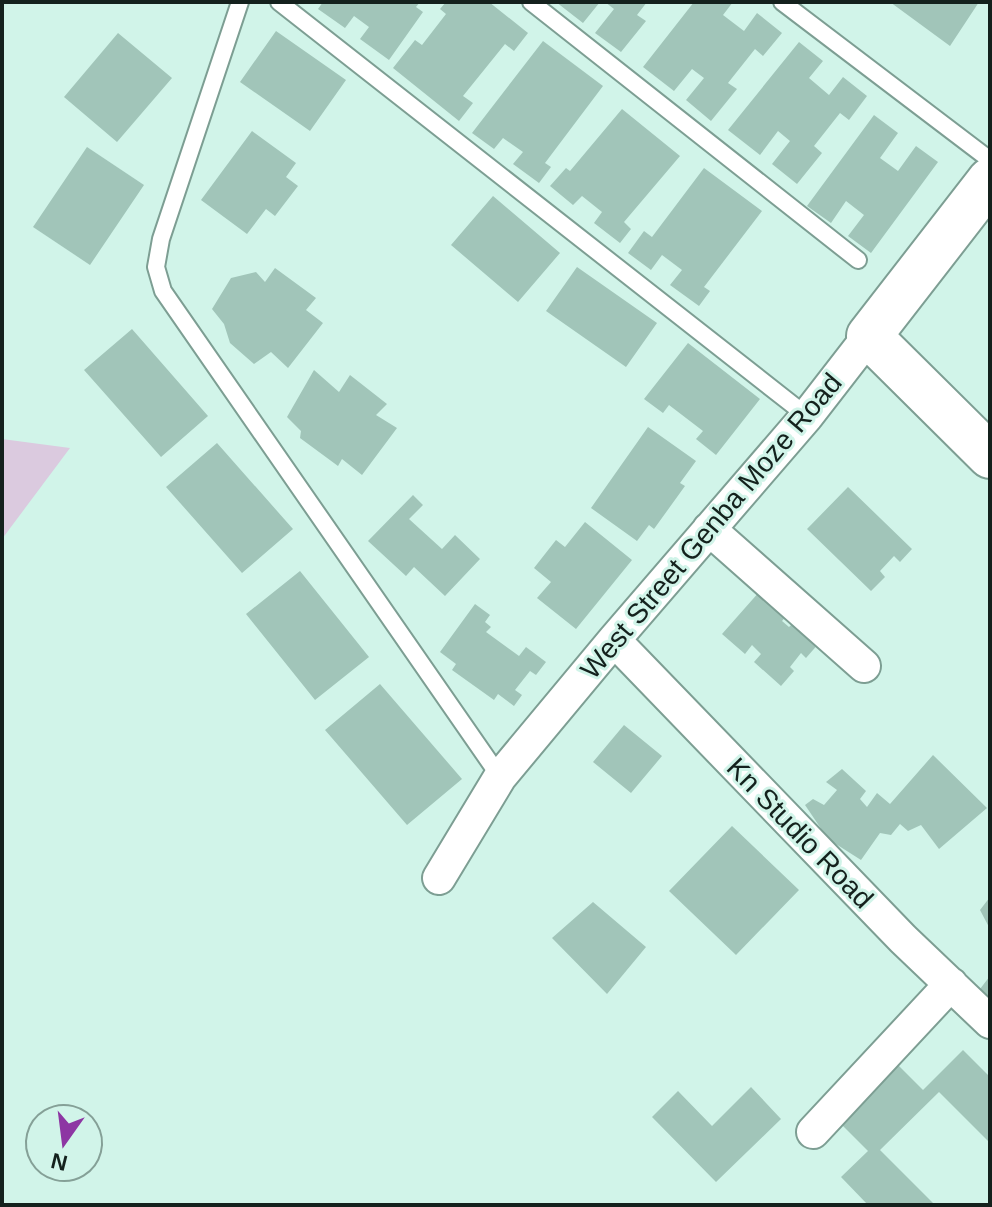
<svg xmlns="http://www.w3.org/2000/svg" width="992" height="1207" font-family="Arial,sans-serif">
	<style>
		.green { fill: #dbcadf }
		.building { fill: #a1c5b9 }
		.lines { fill: none; stroke-linecap: round; stroke-linejoin: round }
		.lane-casing { stroke: #7d9e93; stroke-width: 20 }
		.street-casing { stroke: #7d9e93; stroke-width: 36 }
		.secondary-casing { stroke: #7d9e93; stroke-width: 48 }
		.lane { stroke: #fff; stroke-width: 16 }
		.street { stroke: #fff; stroke-width: 32 }
		.secondary { stroke: #fff; stroke-width: 44 }
		.labels { text-anchor: middle; dominant-baseline: central; stroke-width: 6; stroke-linejoin: round; paint-order: stroke }
		.street-label { font-size: 28px; fill: #14211d; stroke: #d1f4e9 }
	</style>
	<rect width="100%" height="100%" fill="#d1f4e9"/>
	<!-- green -->
	<path class="green" d="M2,439L70,448L2,539Z"/>
	<!-- building -->
	<path class="building" d="M323,2H420L416,7L423,12L389,60L360,39L369,27L354,16L345,28L318,9Z
		M446,2H489L528,33L514,51L505,44L463,96L473,103L459,121L393,68L415,40L422,45L446,14L440,9Z
		M556,2H600L583,23Z
		M605,2H647L637,15L646,21L621,52L595,33L614,9Z
		M694,2H733L723,15L744,31L757,13L782,33L763,56L755,49L728,83L737,89L711,121L686,100L704,78L692,69L674,91L643,67Z
		M890,2H979L950,46Z
		M276,31L346,80L310,131L240,82Z
		M118,33L172,78L117,142L64,97Z
		M543,41L603,86L545,163L551,167L539,183L513,164L523,152L503,138L494,149L472,133Z
		M799,42L823,61L809,78L829,95L843,77L867,96L849,120L840,113L814,146L822,153L797,184L772,164L790,141L778,131L760,155L728,130Z
		M622,109L680,156L624,222L631,229L620,243L594,223L602,212L582,196L573,205L550,186L566,168L570,171Z
		M874,115L898,133L880,158L898,171L916,146L938,162L871,253L848,236L864,215L846,201L831,223L807,206Z
		M252,131L296,163L286,177L298,186L275,216L266,209L247,234L201,200Z
		M87,147L144,185L90,265L33,227Z
		M704,168L762,211L704,287L710,291L699,306L670,285L682,270L662,255L651,270L628,253L644,231L652,237Z
		M493,196L560,253L518,302L451,245Z
		M577,267L657,323L626,367L546,311Z
		M275,268L316,298L306,310L323,323L288,368L271,352L254,364L230,343L224,324L212,309L231,278L256,272L265,282Z
		M132,329L208,416L161,457L84,370Z
		M688,343L760,399L716,455L696,439L703,431L669,405L663,413L644,399Z
		M314,370L339,392L350,375L387,404L376,415L397,428L362,475L342,459L338,466L300,438L301,431L287,417Z
		M648,427L696,461L680,483L685,486L654,529L649,525L637,541L591,508Z
		M217,443L293,529L242,573L166,487Z
		M848,487L912,549L900,562L894,556L880,571L885,577L871,591L807,529Z
		M413,495L423,505L409,519L442,549L455,535L480,559L445,596L414,567L406,576L368,541Z
		M585,522L632,560L576,629L537,598L551,582L534,568L556,540L565,547Z
		M300,571L369,657L315,700L246,614Z
		M760,591L788,614L782,621L789,627L795,621L820,642L806,658L801,653L790,667L794,671L781,686L754,662L761,654L752,645L745,654L722,634Z
		M475,604L490,615L485,622L491,627L486,632L519,656L526,647L546,662L536,675L530,671L515,690L522,695L514,706L498,694L494,700L452,670L456,664L440,652Z
		M380,684L462,779L407,825L325,730Z
		M624,725L662,756L631,793L593,762Z
		M933,755L987,808L939,849L921,825L908,831L900,824L891,835L880,833L861,860L828,839L805,805L813,799L824,805L837,790L826,782L842,769L866,791L860,799L867,807L877,793L890,804Z
		M732,826L799,890L736,955L669,891Z
		M990,897V929L980,910Z
		M593,902L646,947L607,994L552,938Z
		M990,976V999L980,989Z
		M963,1050L990,1077V1143L939,1092L880,1150L935,1205H868L841,1177L868,1151L839,1122L897,1064L923,1090Z
		M751,1087L781,1119L716,1182L652,1117L678,1091L712,1126Z"/>
	<g class="lines">
		<defs>
			<path id="lane" d="M240,2L161,239L156,267L163,291L500,777
				M279,2L807,416
				M531,2L858,260
				M782,2L990,160"/>
			<path id="street" d="M709,529L864,666
				M614,640L903,939L990,1022
				M439,878L500,777L614,640L807,416L869,336
				M813,1132L951,984"/>
			<path id="secondary" d="M990,180L869,336L990,456"/>
		</defs>
		<!-- lane casing -->
		<use href="#lane" class="lane-casing"/>
		<!-- street casing -->
		<use href="#street" class="street-casing"/>
		<!-- secondary casing -->
		<use href="#secondary" class="secondary-casing"/>
		<!-- lane -->
		<use href="#lane" class="lane"/>
		<!-- street -->
		<use href="#street" class="street"/>
		<!-- secondary -->
		<use href="#secondary" class="secondary"/>
	</g>
	<g class="labels">
		<!-- street labels -->
		<g class="street-label">
			<text transform="translate(711 526) rotate(-50)">West Street Genba Moze Road</text>
			<text transform="translate(800 833) rotate(46)">Kn Studio Road</text>
		</g>
	</g>
	<!-- border -->
	<rect width="992" height="1207" fill="none" stroke="#14211d" stroke-width="8"/>
	<!-- north arrow -->
	<g transform="translate(64 1143) rotate(194)"><circle r="38" fill="#d1f4e9" stroke="#85a097" stroke-width="2"/>
	<path d="M0-6L14 30L0 20L-14 30Z" fill="#8d36a3"/>
	<text y="-12" font-size="22" font-weight="bold" text-anchor="middle" fill="#14211d">N</text>
	</g>
</svg>
